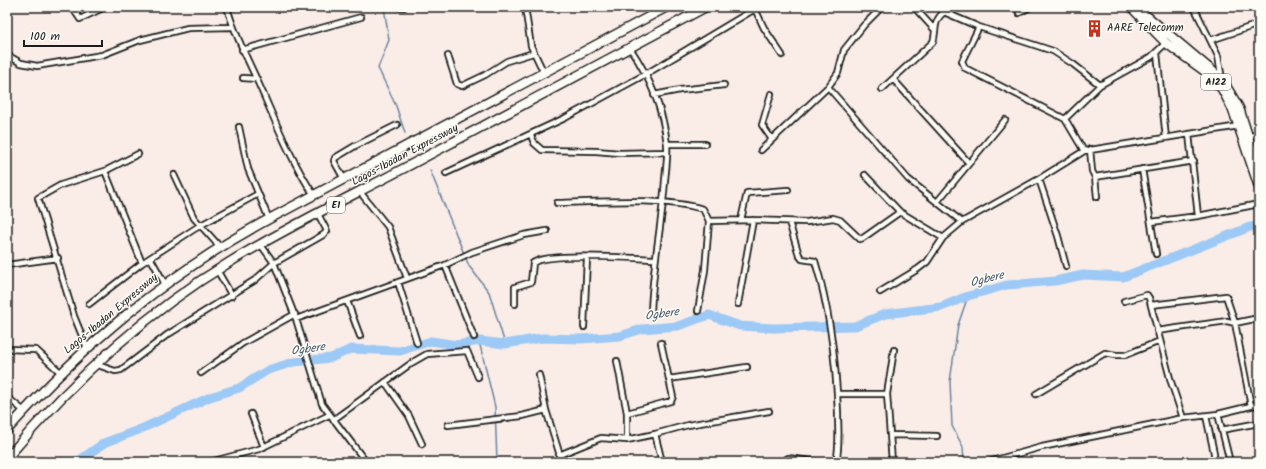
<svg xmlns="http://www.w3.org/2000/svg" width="1266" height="469" font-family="Kalam,sans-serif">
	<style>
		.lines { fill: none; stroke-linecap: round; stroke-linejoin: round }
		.stream { stroke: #69849f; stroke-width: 1.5 }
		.river { stroke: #9cc9f6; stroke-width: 9 }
		.street-casing { stroke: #1c1c1c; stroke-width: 8 }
		.highway-casing { stroke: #1c1c1c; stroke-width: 11 }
		.street { stroke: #fdfcf7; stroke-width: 4.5 }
		.highway { stroke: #fdfcf7; stroke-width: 8 }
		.labels { text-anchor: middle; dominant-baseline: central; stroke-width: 3; stroke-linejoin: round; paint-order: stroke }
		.shield { fill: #fdfcf7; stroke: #605f5e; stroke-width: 1 }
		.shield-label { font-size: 10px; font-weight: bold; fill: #1c1c1c }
		.poi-label { font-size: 11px; fill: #1c1c1c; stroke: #fdfcf7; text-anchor: start }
		.street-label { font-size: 11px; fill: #1c1c1c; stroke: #fdfcf7 }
		.water-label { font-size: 12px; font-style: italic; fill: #495968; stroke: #fdfcf7 }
	</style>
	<rect width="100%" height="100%" fill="#faede8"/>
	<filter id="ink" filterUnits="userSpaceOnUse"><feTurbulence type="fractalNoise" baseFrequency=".025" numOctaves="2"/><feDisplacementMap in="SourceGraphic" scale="8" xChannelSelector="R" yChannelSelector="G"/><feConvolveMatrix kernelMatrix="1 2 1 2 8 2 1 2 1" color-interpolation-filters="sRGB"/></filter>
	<g filter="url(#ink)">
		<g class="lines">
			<!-- stream -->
			<path class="stream" d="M384,7L389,40L378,68L396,106L405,133
				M430,170L469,266L489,292L505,344
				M479,341L495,407L497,462
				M964,462L963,447L952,426L950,382L958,325L968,296"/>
			<!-- river -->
			<path class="river" d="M77,462L104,443L141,429L210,397L239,388L268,370L294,362L331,358L351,349L400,351L431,341L457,345L479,341L505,344L542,338L581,339L620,336L642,329L678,326L709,315L740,326L773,328L855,326L885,314L941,307L968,296L1007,285L1055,281L1083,275L1123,277L1250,227L1259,226"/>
			<defs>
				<path id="street" d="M72,7L80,19L105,7
					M227,7C234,33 246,56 257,80C275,120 290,159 314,195
					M399,7H404
					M525,7L531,46L544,73
					M914,7L934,29
					M1194,7L1218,56L1222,79
					M1019,13L1030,7
					M979,27L962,61L965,68L1065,119L1084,151
					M1211,40L1259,24
					M630,48C649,76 663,110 667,144C668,156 666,169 665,180C662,225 652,269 651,314
					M242,50L361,17
					M1157,53L1166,138
					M7,55L21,63L37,66L102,55L140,40L188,28L232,27
					M448,56L457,84L462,86L485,75L507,61L533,53
					M243,78L257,79
					M893,79L968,162
					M828,87L908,179L962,222
					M882,89L933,42C937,31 932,22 944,12L979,27L1053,51L1073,64L1100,85
					M771,94L762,125L771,138
					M654,95L680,90L724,85
					M1065,119L1100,85L1151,57L1166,43
					M239,127L248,169L269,219
					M1189,134L1198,216
					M531,135L534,143L542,150L596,151L620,153L667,152
					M1249,137L1259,133
					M667,144H705
					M1090,149L1092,171L1095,177L1194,161
					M761,150L828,87L838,73L844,50L864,25L882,7
					M1142,169L1156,254
					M105,171L142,263
					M446,173L565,118L646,74L753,10L756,11L764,28L782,55
					M174,175L194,218L220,247
					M865,175L900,212L943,238
					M1095,177L1097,197
					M344,179L334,161L335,158L355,146L397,125
					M1039,179L1058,236L1066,266
					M360,192L388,227L407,278
					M937,202L1005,120
					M557,203C601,202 661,197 703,209L709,221L705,270L698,311
					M741,220L747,193L788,190
					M709,221L753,220L807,222L833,218L840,220L860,239L863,238L900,212
					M789,222L799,255L802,259L815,261C830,310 836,362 838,413C838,429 840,446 836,462
					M1151,222L1198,216L1259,204
					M261,245L274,263L296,319L322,404L366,462
					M151,259L165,284
					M7,265L58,258
					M445,265L474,337
					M217,270L232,296
					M398,282L417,343
					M880,292L918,269L927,262L943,238L962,222L1039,179L1084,151L1239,126
					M347,301L360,336
					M1124,301L1147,295L1149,298L1171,382L1183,418
					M89,304L142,263L199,226L258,194
					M515,304V287L531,282L533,263C547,252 632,258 655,259
					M738,304L753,220
					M1151,305L1226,296L1235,323L1251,406
					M296,319L445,265L472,252L524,235L547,231
					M584,327L587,258
					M1157,331L1227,321L1235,323L1259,318
					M87,348L74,316L38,198L61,185L105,171L138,154
					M7,349L36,350L60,372
					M617,361L627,413V440
					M95,364L115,371L121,370L167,335L255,280L274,263L323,235L327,231L318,214
					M201,373L243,343L295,314
					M539,375L546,410L562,462
					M669,379L747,367
					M385,382L409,416L422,444
					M837,394H887
					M1036,394L1105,353L1116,355H1125L1160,341
					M7,397L24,411
					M627,413L671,401L673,397L661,343
					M251,414L264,447
					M1218,414L1230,462
					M1206,416L1214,453V462
					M333,420L413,362L427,354L467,351L478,377
					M448,425L522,416L546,410
					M1221,430L1259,423
					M655,434L662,462
					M891,435L937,436
					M559,455L601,438L627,440L655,434L688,425L769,411
					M210,462L259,449L329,415
					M782,462L788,458L818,462
					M892,462L887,394L894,350
					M988,462L1042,447L1183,418L1218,414L1259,404"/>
				<path id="highway" d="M1131,7L1166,43L1206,72L1222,89L1233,110L1259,187
					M1142,12L1222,79L1239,108L1258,167
					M7,430C85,343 166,275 269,219L667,7
					M7,458C71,382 145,313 230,262C289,226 352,196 412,164C510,112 608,60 706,7"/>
			</defs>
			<!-- street casing -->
			<use href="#street" class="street-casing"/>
			<!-- highway casing -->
			<use href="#highway" class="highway-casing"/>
			<!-- street -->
			<use href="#street" class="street"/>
			<!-- highway -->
			<use href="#highway" class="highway"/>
		</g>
	</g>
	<!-- icons -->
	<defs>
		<symbol id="building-bare" viewBox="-9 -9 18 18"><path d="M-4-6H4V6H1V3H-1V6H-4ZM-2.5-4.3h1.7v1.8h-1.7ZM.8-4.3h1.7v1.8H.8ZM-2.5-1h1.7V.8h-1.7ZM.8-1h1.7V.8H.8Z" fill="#c8321e" stroke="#fdfcf7" stroke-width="2.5" paint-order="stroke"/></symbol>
	</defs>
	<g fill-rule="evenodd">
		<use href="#building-bare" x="1082" y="16" width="25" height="25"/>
	</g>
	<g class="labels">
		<!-- shield labels -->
		<g class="shield">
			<rect x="1201" y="74" width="30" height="16" rx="3"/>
			<rect x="327" y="197" width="18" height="16" rx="3"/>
		</g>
		<g class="shield-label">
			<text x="1216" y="82">A122</text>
			<text x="336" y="205">E1</text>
		</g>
		<!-- poi labels -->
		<g class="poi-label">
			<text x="1107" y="28">AARE Telecomm</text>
		</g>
		<!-- street labels -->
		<g class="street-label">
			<text transform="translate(405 155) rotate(-28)">Lagos-Ibadan Expressway</text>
			<text transform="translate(111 314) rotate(-40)">Lagos-Ibadan Expressway</text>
		</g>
		<!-- water labels -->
		<g class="water-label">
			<text transform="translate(987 279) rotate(-14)">Ogbere</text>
			<text transform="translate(662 314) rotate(-8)">Ogbere</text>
			<text transform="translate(308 349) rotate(-8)">Ogbere</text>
		</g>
	</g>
	<!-- margin -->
	<rect width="1266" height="469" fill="none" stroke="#fdfcf7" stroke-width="24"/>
	<rect x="12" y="12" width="1242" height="445" fill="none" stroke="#1c1c1c" stroke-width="1.5" filter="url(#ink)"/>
	<!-- scale -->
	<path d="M24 40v6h78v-6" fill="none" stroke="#1c1c1c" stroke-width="2"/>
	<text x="30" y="40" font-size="12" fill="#1c1c1c" stroke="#fdfcf7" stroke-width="3" paint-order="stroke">100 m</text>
</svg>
